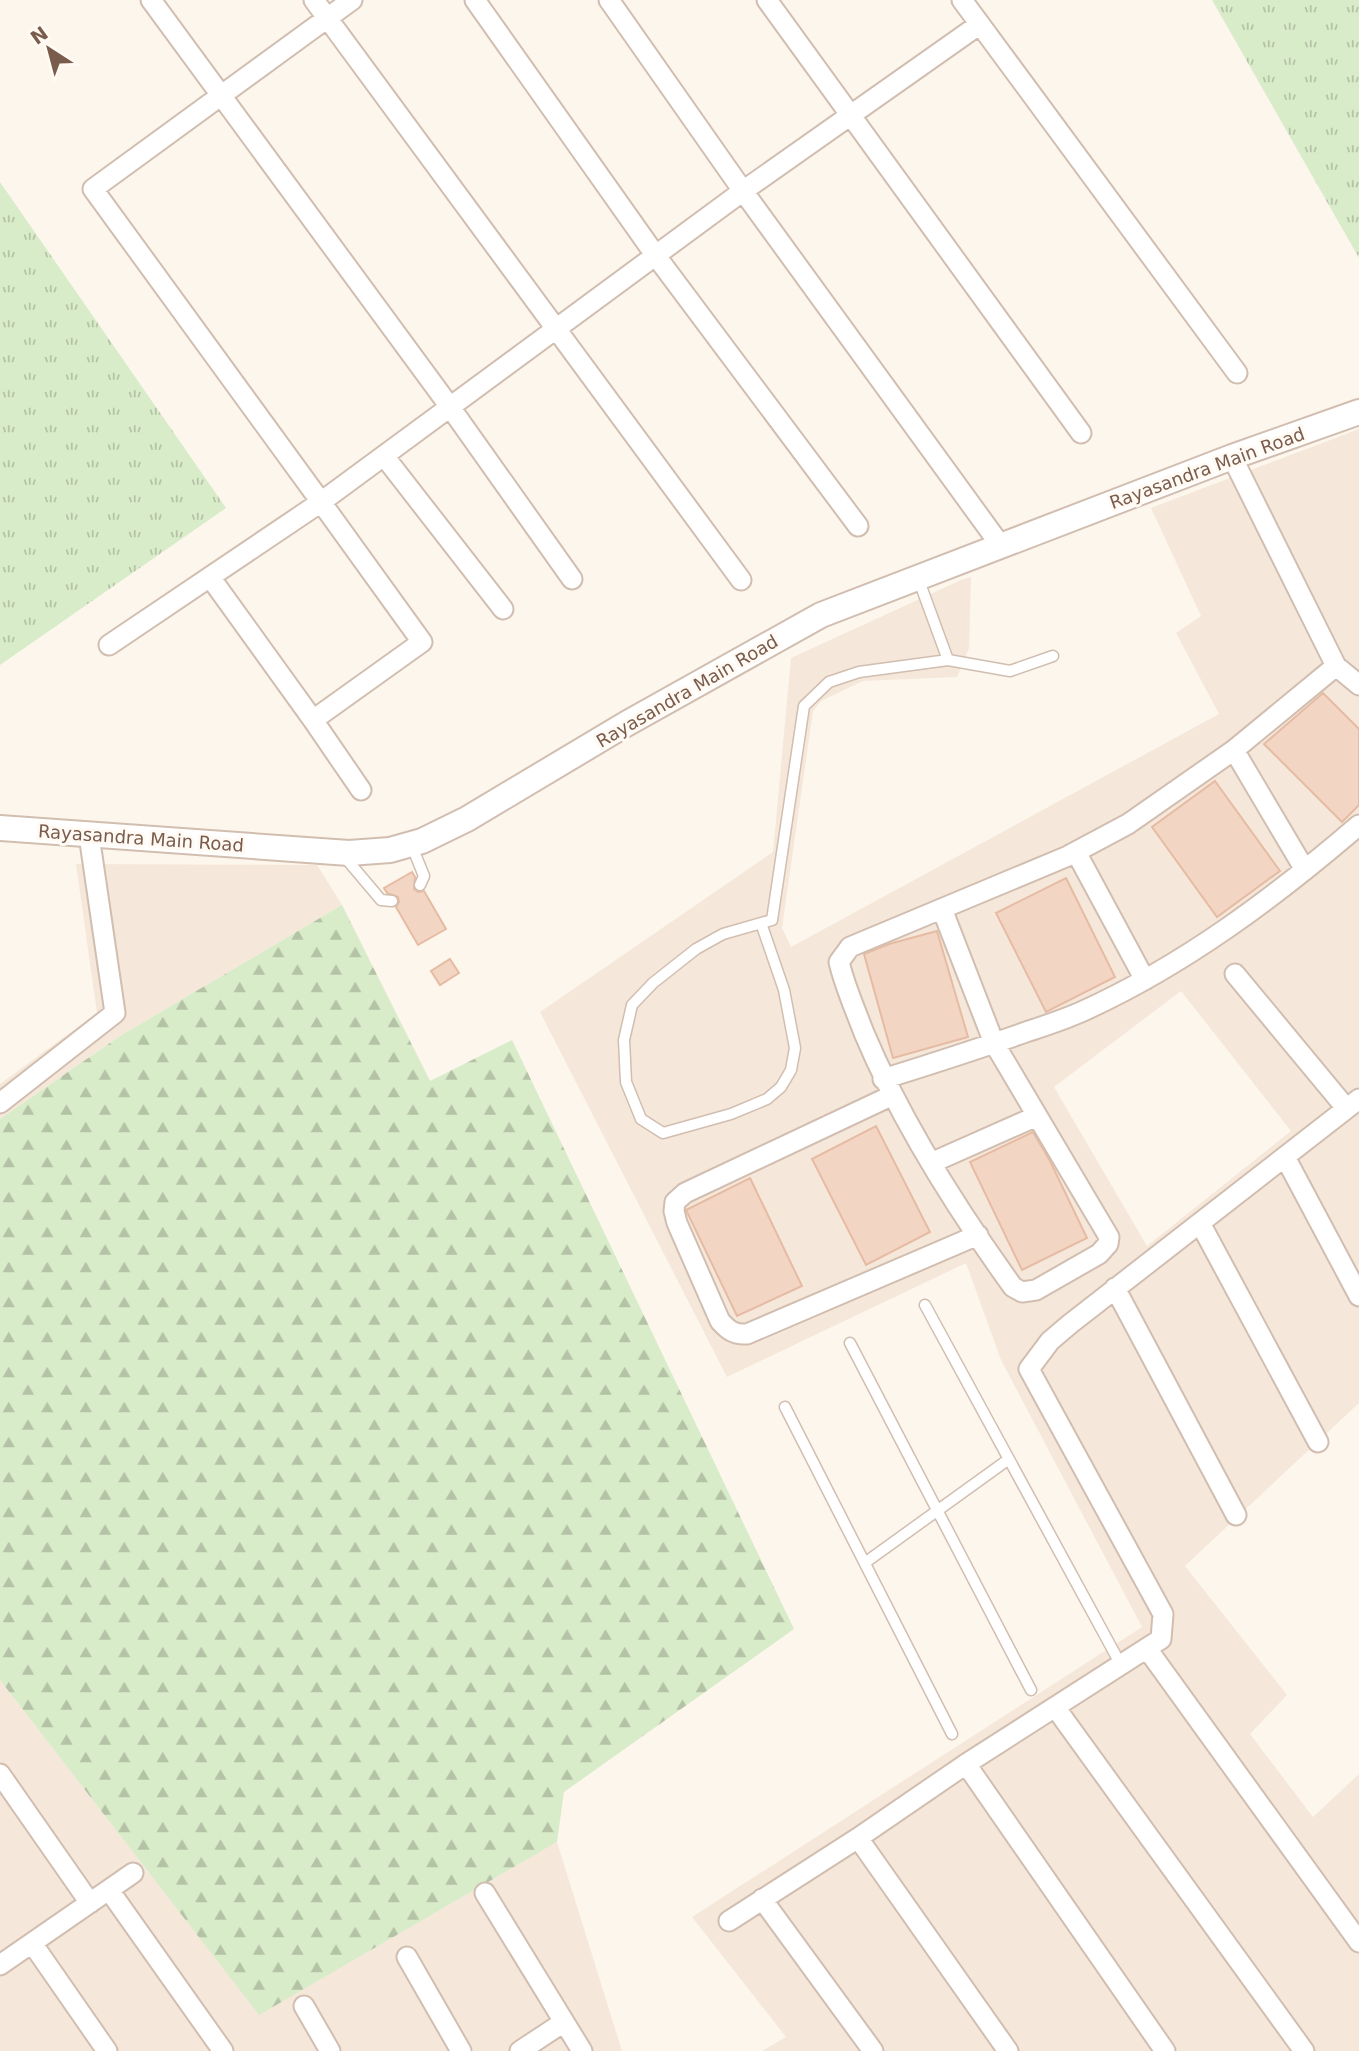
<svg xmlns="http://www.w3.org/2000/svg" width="1359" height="2051" font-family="'DejaVu Sans',sans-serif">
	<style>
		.residential { fill: #f5e8da; fill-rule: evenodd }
		.grass { fill: url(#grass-tufts) }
		.forest { fill: url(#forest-firs) }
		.building { fill: #f3d5c3; stroke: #e6bba3; stroke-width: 2 }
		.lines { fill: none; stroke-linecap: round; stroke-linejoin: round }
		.service-casing { stroke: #d1beb0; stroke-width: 13 }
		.minor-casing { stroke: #d1beb0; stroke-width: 23 }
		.tertiary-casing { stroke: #d1beb0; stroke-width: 28 }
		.service { stroke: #fff; stroke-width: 10 }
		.minor { stroke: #fff; stroke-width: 19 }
		.tertiary { stroke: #fff; stroke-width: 24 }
		.labels { text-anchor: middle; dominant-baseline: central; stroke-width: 6; stroke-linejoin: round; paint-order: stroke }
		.street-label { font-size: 18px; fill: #7a5c4d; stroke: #fffaf3 }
	</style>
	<defs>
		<pattern id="grass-tufts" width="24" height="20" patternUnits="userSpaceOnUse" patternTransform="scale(1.75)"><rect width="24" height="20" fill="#d8ecc9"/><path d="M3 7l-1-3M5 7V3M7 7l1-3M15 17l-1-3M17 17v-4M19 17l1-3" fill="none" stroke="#b4c2a5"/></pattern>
		<pattern id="forest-firs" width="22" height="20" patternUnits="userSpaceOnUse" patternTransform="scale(1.75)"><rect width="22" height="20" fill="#d8ecc9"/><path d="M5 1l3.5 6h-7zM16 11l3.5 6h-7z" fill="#b4c2a5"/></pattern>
	</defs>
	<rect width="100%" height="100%" fill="#fdf6ec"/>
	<!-- residential -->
	<path class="residential" d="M1359,429V1403L1185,1566L1287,1695L1250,1734L1313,1817L1359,1774V2051H762L786,2037L692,1917L1142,1627L1001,1360L966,1263L727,1377L540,1012L773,852L791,658L961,580L971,577L969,648L957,677L863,681L821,701L813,711L782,928L791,947L1219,714L1176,633L1201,616L1151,508ZM1181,991L1291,1131L1147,1246L1054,1087Z
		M76,864L317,865L342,905L120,1036L0,1119V1084L97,1013Z
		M0,1680L259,2014L557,1842L622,2051H0Z"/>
	<!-- grass -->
	<path class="grass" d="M1212,0H1359V258Z
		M0,182L226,508L0,665Z"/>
	<!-- forest -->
	<path class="forest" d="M342,905L430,1081L512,1040L794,1629L564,1792L557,1842L259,2015L0,1680V1119L120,1036Z"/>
	<!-- building -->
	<path class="building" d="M1323,693L1359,729V805L1342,822L1264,744Z
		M1215,781L1280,871L1217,917L1152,827Z
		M412,872L415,877L414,889L418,892L424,891L446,929L418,945L396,907L399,902L398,897L387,893L384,888Z
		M1066,878L1115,977L1046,1012L996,913Z
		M937,931L968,1037L893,1058L864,954L889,944Z
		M450,959L459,973L440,985L431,971Z
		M876,1126L930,1232L866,1265L812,1159Z
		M1033,1132L1050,1161L1087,1238L1022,1270L970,1162Z
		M750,1178L802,1286L737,1316L686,1210Z"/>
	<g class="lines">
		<defs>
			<path id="service" d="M948,660L1010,671L1053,656
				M411,844L424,876L420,885
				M343,855L381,900L392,901
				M761,923L784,990L795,1048L791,1070L781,1087L767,1099L731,1114L663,1133L641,1119L626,1082L624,1040L632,1005L653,983L696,949L723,934L772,920L804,706L829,682L859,672L948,660L918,578
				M925,1305L1121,1665
				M850,1343L1031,1690
				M785,1407L952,1734
				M866,1562L1009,1459"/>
			<path id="minor" d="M151,0L450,407L572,579
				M314,0L741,580
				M352,0L93,189L321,502L743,191L980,24
				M475,0L656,256L858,526
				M609,0L743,191L1001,546
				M767,0L1081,433
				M962,0L1237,373
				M384,456L503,609
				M210,577L313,720
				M109,645L321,502L422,642L313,720L361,790
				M1336,666L1359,685
				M1234,750L1305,870
				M1076,852L1145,980
				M942,909L994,1043L1109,1237L1108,1244L1099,1254L1036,1290L1022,1292L1013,1287C956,1208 902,1123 864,1033C855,1009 845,987 839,962L850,947L1068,856L1128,824L1234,750L1336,666L1232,457
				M1235,974L1346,1108
				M883,1079C931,1064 978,1049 1026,1032C1044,1026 1063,1020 1081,1012C1183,966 1274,898 1359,825
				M893,1095L685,1193L675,1202L674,1211L677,1223L720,1321C728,1330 734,1335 747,1334L978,1235
				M0,1103L115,1013L89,835
				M1285,1157L1359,1296
				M931,1163L1037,1116
				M1200,1223L1318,1442
				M1115,1288L1236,1515
				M1148,1650L1359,1942
				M1055,1707L1304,2051
				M966,1764L858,1838L1008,2051
				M0,1774L90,1903
				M109,1890L223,2051
				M485,1893L582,2051
				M762,1899L873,2051
				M729,1921L858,1838
				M32,1943L107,2051
				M407,1957L461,2051
				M0,1965L133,1873
				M304,2006L330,2051
				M520,2051L564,2022
				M1165,2051L966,1764L1161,1639L1163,1614L1029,1369L1050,1341L1070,1324L1359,1099"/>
			<path id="tertiary" d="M0,828L349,853L390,850L422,841L467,819L626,724L821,615L1232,457L1359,412"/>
		</defs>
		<!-- service casing -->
		<use href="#service" class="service-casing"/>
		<!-- minor casing -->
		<use href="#minor" class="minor-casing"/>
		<!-- tertiary casing -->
		<use href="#tertiary" class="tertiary-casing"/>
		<!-- service -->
		<use href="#service" class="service"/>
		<!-- minor -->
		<use href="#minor" class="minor"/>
		<!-- tertiary -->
		<use href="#tertiary" class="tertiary"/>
	</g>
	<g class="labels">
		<!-- street labels -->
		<g class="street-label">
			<text transform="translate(1207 468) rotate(-20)">Rayasandra Main Road</text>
			<text transform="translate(687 691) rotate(-30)">Rayasandra Main Road</text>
			<text transform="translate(141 838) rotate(4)">Rayasandra Main Road</text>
		</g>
	</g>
	<!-- north arrow -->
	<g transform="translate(49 49) rotate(324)" stroke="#fffaf3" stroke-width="5" paint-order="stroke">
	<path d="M0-5L12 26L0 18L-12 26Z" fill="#7a5c4d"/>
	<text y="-10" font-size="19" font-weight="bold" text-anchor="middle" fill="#7a5c4d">N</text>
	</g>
</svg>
